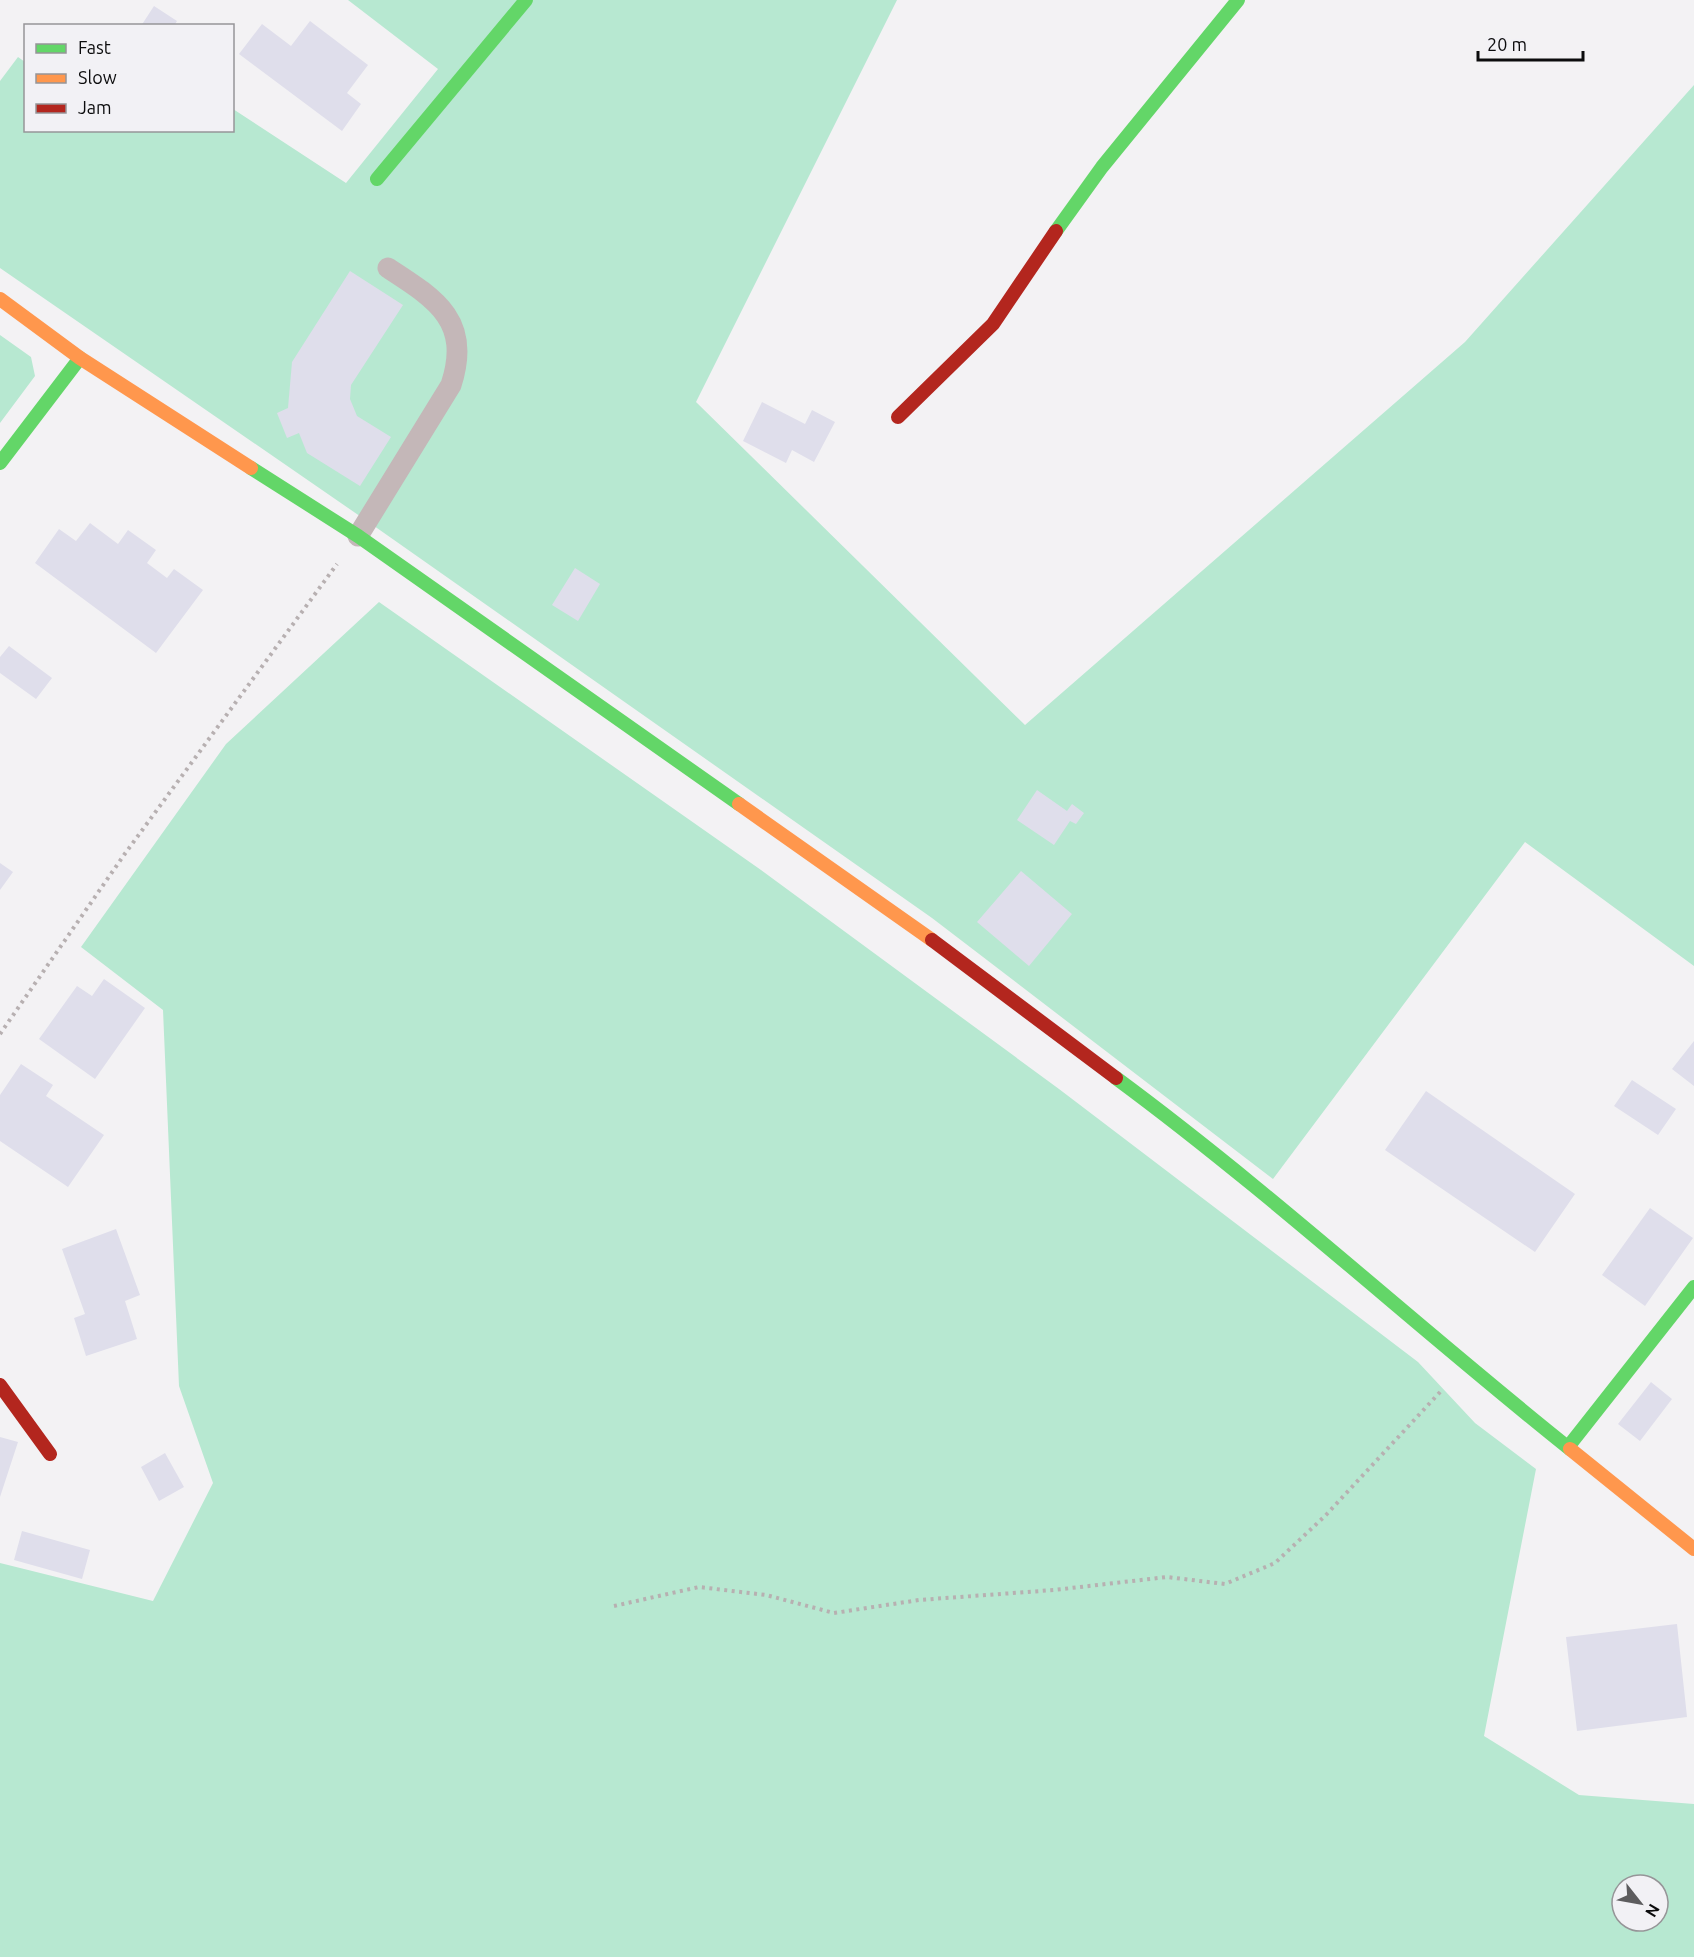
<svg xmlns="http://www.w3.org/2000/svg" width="1694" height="1957" font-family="Ubuntu,sans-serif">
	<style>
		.green { fill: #b7e8d1; fill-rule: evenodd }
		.building { fill: #dfdeeb }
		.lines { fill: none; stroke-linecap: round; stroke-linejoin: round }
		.path { stroke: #b7b0b1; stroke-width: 4; stroke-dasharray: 3 4.5; stroke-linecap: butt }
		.lane { stroke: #c4b7b8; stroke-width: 21 }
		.fast { stroke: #63d668; stroke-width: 14 }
		.slow { stroke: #ff974d; stroke-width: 14 }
		.jam { stroke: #b3261e; stroke-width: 14 }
	</style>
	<rect width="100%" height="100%" fill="#f3f2f4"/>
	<!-- green -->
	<path class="green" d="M348,0H897L696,402L1025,725L1465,342L1694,85V966L1525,842L1273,1179L932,918L367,521L0,268V81L18,57L25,62L26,130H232L233,109L346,183L438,69Z
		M0,335L31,357L35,376L0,423Z
		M379,602L761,870L1059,1089L1418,1362L1475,1423L1536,1469L1484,1736L1579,1795L1694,1804V1957H0V1563L153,1601L213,1483L179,1386L163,1010L81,947L226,744ZM1622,1885H1658V1921H1622Z"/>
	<!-- building -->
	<path class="building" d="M154,6L177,21L174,26H141Z
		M310,21L368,65L347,93L361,104L342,131L239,54L262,24L291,46Z
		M350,271L403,305L351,385L350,399L357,416L391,437L360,486L307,453L299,433L287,438L277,413L288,408L292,362Z
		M762,402L805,424L812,410L835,422L814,462L792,450L786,463L743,441Z
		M90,523L118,544L128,530L156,550L147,563L167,578L174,569L203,590L156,653L35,563L59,529L76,541Z
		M575,568L600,584L578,621L552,605Z
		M9,646L52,678L36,699L0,673V657Z
		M1037,790L1067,811L1072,804L1084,813L1076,824L1070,821L1054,845L1017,820Z
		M0,863L13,872L0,890Z
		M1021,871L1072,914L1029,966L977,922Z
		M104,979L145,1008L95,1079L39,1039L77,986L92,996Z
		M1694,1041V1086L1672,1069Z
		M21,1064L53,1085L46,1096L104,1135L68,1187L0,1141V1095Z
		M1632,1080L1676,1109L1658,1135L1614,1106Z
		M1426,1091L1575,1194L1535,1252L1385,1150Z
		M1650,1208L1693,1238L1645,1306L1602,1275Z
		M116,1229L140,1295L125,1301L137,1339L86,1356L74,1318L85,1314L62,1249Z
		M1651,1382L1672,1399L1640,1441L1618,1424Z
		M0,1437L18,1442L0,1497Z
		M165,1453L184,1487L159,1501L141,1467Z
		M22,1531L90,1550L82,1579L14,1560Z
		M1677,1624L1687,1717L1577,1731L1566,1637Z"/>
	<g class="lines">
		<!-- path -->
		<path class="path" d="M0,1034L124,855L337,564
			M614,1606L699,1587L766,1595L834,1613L919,1600L1054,1590L1167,1577L1225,1584L1275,1563L1326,1515L1442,1390"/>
		<!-- lane -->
		<path class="lane" d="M358,536L451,385C472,321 436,299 388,268"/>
		<!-- fast -->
		<path class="fast" d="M377,179L526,0
			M1056,231L1102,167L1238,0
			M0,463L80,358
			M251,468L358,536L739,804
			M1116,1078C1273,1194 1417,1327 1570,1449
			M1568,1447L1694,1287"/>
		<!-- slow -->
		<path class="slow" d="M0,299L80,358L251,468
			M739,804L932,940
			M1570,1449L1694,1549"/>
		<!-- jam -->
		<path class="jam" d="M898,417L993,324L1056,231
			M932,940L1116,1078
			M0,1385L50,1454"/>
	</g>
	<!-- legend -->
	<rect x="24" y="24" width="210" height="108" fill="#f2f1f5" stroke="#969598" stroke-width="1.5"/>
	<rect x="36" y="44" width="30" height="9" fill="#63d668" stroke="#969598" stroke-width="1.5"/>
	<text x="78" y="54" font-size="18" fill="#0c0c0d">Fast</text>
	<rect x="36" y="74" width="30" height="9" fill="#ff974d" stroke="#969598" stroke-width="1.5"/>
	<text x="78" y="84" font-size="18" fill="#0c0c0d">Slow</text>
	<rect x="36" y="104" width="30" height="9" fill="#b3261e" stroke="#969598" stroke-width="1.5"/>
	<text x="78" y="114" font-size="18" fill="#0c0c0d">Jam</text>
	<!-- north arrow -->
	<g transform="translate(1640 1903) rotate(121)"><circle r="28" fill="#f2f1f5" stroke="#969598" stroke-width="1.5"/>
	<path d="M0-4.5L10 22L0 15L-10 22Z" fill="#5d5c5e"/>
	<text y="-9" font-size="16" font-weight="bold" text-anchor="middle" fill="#0c0c0d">N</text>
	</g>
	<!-- scale -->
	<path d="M1478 51v9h105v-9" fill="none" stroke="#0c0c0d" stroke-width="3"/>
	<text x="1487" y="51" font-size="18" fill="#0c0c0d" stroke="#f2f1f5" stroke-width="4.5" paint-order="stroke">20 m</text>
</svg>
